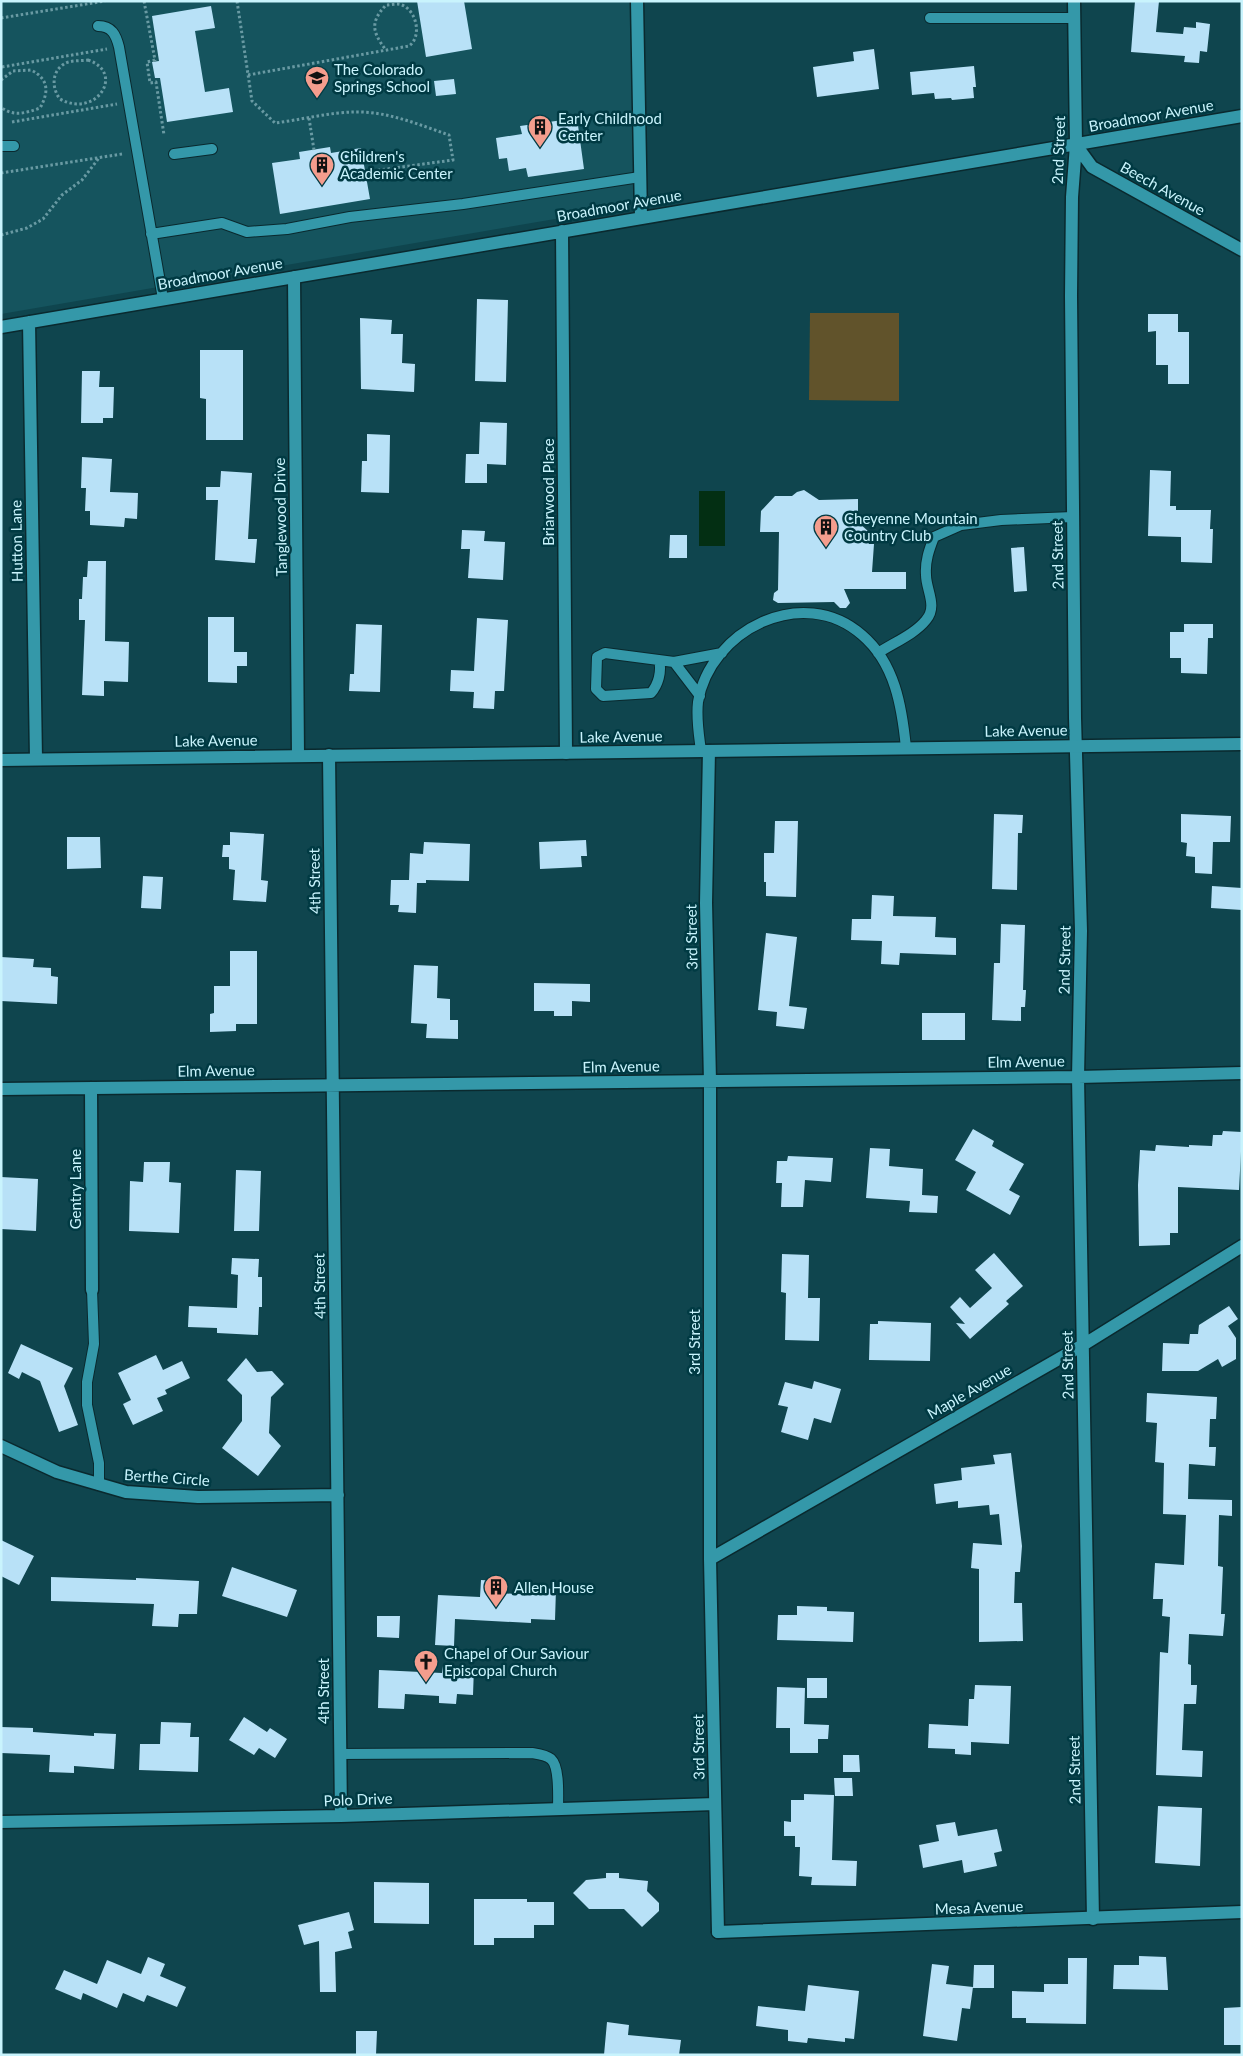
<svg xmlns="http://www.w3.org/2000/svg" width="1243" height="2056" font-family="Lato,sans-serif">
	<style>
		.built { fill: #15545e }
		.green { fill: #61532b }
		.water { fill: #032f13 }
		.building { fill: #b8e1f7 }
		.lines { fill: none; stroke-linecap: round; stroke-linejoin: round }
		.service-casing { stroke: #0a292e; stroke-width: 12 }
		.minor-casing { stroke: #0a292e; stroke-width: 15 }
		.tertiary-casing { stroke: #0a292e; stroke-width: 15 }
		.secondary-casing { stroke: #0a292e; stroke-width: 15 }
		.path { stroke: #699aa3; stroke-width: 3; stroke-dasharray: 2.5 2.5; stroke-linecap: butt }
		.service { stroke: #3498a9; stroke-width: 10 }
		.minor { stroke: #3498a9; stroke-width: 12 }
		.tertiary { stroke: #3498a9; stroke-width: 12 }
		.secondary { stroke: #3498a9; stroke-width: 12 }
		.labels { text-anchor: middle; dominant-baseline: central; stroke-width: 5; stroke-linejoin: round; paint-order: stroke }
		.poi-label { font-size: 15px; fill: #c9f4fd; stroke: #003a43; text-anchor: start }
		.street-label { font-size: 15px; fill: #c9f4fd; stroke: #003a43 }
	</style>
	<rect width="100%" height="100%" fill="#0f454e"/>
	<!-- built -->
	<path class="built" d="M1,1H631L634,197L631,203L625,207L1,314Z"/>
	<!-- green -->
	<path class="green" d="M810,313H899V401L809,400Z"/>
	<!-- water -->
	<path class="water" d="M699,491H725V546H699Z"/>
	<!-- building -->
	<path class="building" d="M417,1H464L472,49L426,57Z
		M1135,1H1159L1156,32L1183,34L1184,27L1196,28V22L1210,24L1207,52L1200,51L1199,63L1184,62L1185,56L1131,52Z
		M211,6L215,28L195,31L205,92L229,88L233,112L167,122L160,78H155L152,62L159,61L152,16Z
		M874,49L879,89L817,97L813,67L854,61L853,52Z
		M974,66L976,87H973L974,98L952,100L951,98L935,99L934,93L912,95L910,72Z
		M454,79L456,94L436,96L434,81Z
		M577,118L584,169L528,177L526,168L509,171L507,158L499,159L496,138L522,134L520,126Z
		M330,147L331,153L361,148L370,199L280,214L272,163L300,159L299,152Z
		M477,299L508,300L506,382L475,381Z
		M1148,314H1178V332H1189V384H1168V365H1156V331L1148,332Z
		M360,318L392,320L391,334H403L402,363L415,364L414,392L361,389Z
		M200,350H243V440H206V399L200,398Z
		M82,371H100L99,387H114L113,418H103V423H81Z
		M480,422L507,423L506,465L487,464V483H465L466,454H479Z
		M367,434L390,435L389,493L361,492L362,461H367Z
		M82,457L112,459L110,492L138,493L137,519L125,518L124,527L90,525V511H85L86,488H81Z
		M1150,470L1171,471L1170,506H1176V510H1211L1210,529H1213L1212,563L1181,562V537L1148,536Z
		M221,471L252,473L248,539H257L255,563L215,560L218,500H206V487H220Z
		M804,490L819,500L858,499V522L869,532V544H874L872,572H906V589H844L850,603L846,608H840L834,602L778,603L773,600L774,593L778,590L779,532H760L761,511L775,496H792L797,492Z
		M462,530L485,531L484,541L505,542L503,580L468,578L470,549H461Z
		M670,535H687V558H669Z
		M1024,547L1027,591L1014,592L1011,548Z
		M88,561H106L105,641L129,642L128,682L104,681V696L82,695L85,620H79V599H82L83,577H87Z
		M208,617H234V652H247V666H237V683L208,682Z
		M477,618L508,620L504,691H495L494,709L473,708L474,692L450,691L451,670L474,671Z
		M356,624L382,625L380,692L349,691L350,674H354Z
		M1184,624H1213V638H1208L1207,674L1181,673V658H1170V632H1184Z
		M994,814L1023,815L1022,833H1018L1017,890L992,889Z
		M1181,814L1231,816L1230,842H1213L1212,874L1195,873V857L1186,856L1187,843L1181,842Z
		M775,821H798L796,897L766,896V882H764V853H774Z
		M230,832L264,834L261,880L268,881L266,902L233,900L235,870L229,869V857H222L223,845H230Z
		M67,837H100L101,868L67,869Z
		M586,840L587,856H581L582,867L540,869L539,842Z
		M424,842L470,844L469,881L426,880V883H417L416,913L398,912L399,905H390L391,880H409L410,853L423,854Z
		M143,876L163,877L161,909L141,908Z
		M1212,886L1242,888V910L1211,908Z
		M872,895L894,896L893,916L936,917L935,937L956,938V955L900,953L899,965L881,964L882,941L851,940L852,919H871Z
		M1001,924L1025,925L1023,990H1026L1025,1007H1021V1021L992,1020L994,963H1000Z
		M766,933L797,937L789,1006L807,1008L804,1029L776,1026L777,1012L758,1010Z
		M230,951H257V1024H236V1031L210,1032V1014L214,1013V986H230Z
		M1,957L34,959L33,967L51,968V976L58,977L57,1004L1,1001Z
		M414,965L438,966L437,998L450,999V1020H458V1039L426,1038L427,1024L411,1023Z
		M534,983L590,984V1002L572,1001V1016H554V1011H534Z
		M922,1013H965V1040H922Z
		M973,1129L994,1141L992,1146L1024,1164L1009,1190L1020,1196L1010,1215L966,1190L976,1172L955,1160Z
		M1223,1131L1242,1132L1239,1190L1178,1187V1233H1170V1245L1139,1246L1138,1185L1140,1150L1155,1151L1156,1145L1189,1147V1145L1212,1146L1213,1135H1222Z
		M870,1148L890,1149L889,1166L923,1169L922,1195L938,1196L937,1213L909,1212L910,1201L866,1198Z
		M788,1156L833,1158L831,1182L805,1180L803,1207H781L782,1183H776L777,1161H787Z
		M144,1162H170L169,1182L181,1183L179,1233L129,1231L130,1181L143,1182Z
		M236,1170L261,1171L259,1231H234Z
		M1,1177L38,1179L36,1231L1,1229Z
		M994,1253L1023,1286L1006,1301L1009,1304L970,1339L956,1323L965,1324L950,1307L960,1297L970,1308L992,1288L975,1270Z
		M782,1254L809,1255L808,1298H820L819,1341L785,1340L786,1293L781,1292Z
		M232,1258L259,1259L258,1277H262V1307H259L258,1335L217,1333V1328L188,1327L189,1306L237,1308L238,1275L231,1274Z
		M1229,1306L1238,1319L1228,1326L1236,1338V1359L1222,1367L1218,1359L1198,1371H1162L1163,1343L1189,1344L1190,1334H1198L1199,1325Z
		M878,1321L931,1323L930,1361L869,1360L870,1324H878Z
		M21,1344L73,1368L64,1386L78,1425L59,1432L40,1381L22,1372L19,1379L8,1373Z
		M156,1355L163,1370L182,1361L190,1378L165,1390L167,1394L157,1398L163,1411L133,1425L123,1404L131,1400L118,1373Z
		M246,1358L257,1372L272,1371L284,1384L271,1397L269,1433L281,1446L258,1476L222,1448L242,1421V1395L227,1380Z
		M814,1381L841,1389L831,1423L814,1418L808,1440L781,1432L788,1407L778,1405L785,1382L812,1389Z
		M1147,1393L1217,1397L1216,1419H1210L1209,1447H1216L1215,1466L1189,1464L1188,1499L1232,1500V1516L1219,1515L1218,1566L1223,1567L1221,1614H1225L1223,1636L1189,1634L1188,1664L1191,1665V1685H1197L1196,1704H1184L1182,1750L1203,1751L1202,1777L1156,1775L1160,1652L1168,1653L1170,1617L1162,1616L1163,1599H1153L1155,1563L1184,1565L1186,1515L1163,1514L1164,1463L1155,1462L1157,1423L1146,1422Z
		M1011,1453L1022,1546L1020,1572H1015L1014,1603H1022L1023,1641L979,1642V1569L971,1568L973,1543L1002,1545L999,1514L990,1515L989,1505L958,1508V1501L936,1504L934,1484L962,1480L961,1468L995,1464L993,1455Z
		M1,1540L34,1556L19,1585L1,1576Z
		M232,1567L297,1590L287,1617L222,1596Z
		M51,1577L136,1580V1578L199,1581L197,1614H179L178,1627L152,1626L154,1604L51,1601Z
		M481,1580L496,1581V1593L538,1595L539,1588L556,1589L555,1620L531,1619V1623L455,1619L454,1646L435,1645L438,1595L480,1597Z
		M797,1606L827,1607V1611L854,1612L853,1642L777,1640L778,1615H797Z
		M377,1616H400L399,1638L377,1637Z
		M443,1666L474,1667L473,1695L457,1694L456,1704L439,1703V1696L405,1694L404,1709L378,1708L379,1670L442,1673Z
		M807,1678H827V1698H807Z
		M975,1685L1011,1686L1009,1744L971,1742V1755L955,1754V1749L928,1748L929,1724L968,1726L969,1699H974Z
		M777,1687L805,1688L804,1724L829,1725L828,1739H818V1753H790V1728H776Z
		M244,1717L267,1732L270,1728L287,1739L275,1758L259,1748L254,1755L229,1740Z
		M161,1722L191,1723L190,1737H199L198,1772L139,1770L140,1744H160Z
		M1,1727L33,1728V1732L94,1736V1733L116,1734L114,1769L74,1766V1773L49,1772L50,1755L1,1753Z
		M843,1755H859L860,1772H843Z
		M834,1778H852L853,1796H835Z
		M804,1794L834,1795L832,1860L857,1861L856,1886L811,1885L812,1877L799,1876L800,1847H795V1836H784V1821L791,1822V1800H804Z
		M1158,1806L1202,1808L1200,1866L1155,1863Z
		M955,1822L958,1836L997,1829L1002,1851L994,1853L997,1866L964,1873L962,1860L923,1868L919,1845L939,1841L936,1825Z
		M606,1873H619V1878L648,1881L647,1891L659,1903V1911L642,1927L624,1909H589L573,1893L586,1880L606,1878Z
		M374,1882L429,1883V1924L374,1923Z
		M474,1899H527V1902H554V1925H534V1938H494V1945H474Z
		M349,1912L354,1930L348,1932L352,1948L335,1952L336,1992H320L319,1941L304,1945L298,1925Z
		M1139,1956L1166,1957L1168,1990L1113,1989L1114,1965H1139Z
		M148,1957L165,1964L160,1976L186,1987L177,2007L147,1995L144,2002L123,1993L117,2008L83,1993L81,2000L55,1989L64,1970L97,1984L107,1960L141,1974Z
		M1068,1958H1087L1086,2024L1026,2023V2018H1012V1991L1044,1992V1984H1068Z
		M932,1964L949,1966L946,1984L973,1987L970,2009L962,2008L957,2041L923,2036Z
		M974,1965H994V1988H973Z
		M808,1985L859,1991L854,2039L845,2038V2042L808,2038L807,2043L788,2041V2030L756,2026L758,2006L805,2011Z
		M1242,2007V2045H1224V2008Z
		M607,2022L629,2025L628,2035L681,2040L679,2055H604Z
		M356,2031H377L376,2055H356Z"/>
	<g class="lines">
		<defs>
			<path id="service" d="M930,18H1075
				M98,26C112,26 116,35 119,47L163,299
				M1,146H14
				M174,154L212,149
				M151,234L222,223L247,232L287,229L350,217L463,204L640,177
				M878,653C893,643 915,634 926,620C938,606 926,590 926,575C925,561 929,550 934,537L961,525L1001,520L1073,517
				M659,660C662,672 658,685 651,693L603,696L596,689L597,657L605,653L674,662L722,653
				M674,662L700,696
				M701,751C699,735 696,719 698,702C710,630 803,583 862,635C895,663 902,707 906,748
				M92,1290L94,1344L87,1382V1405L99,1463V1485
				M340,1754L532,1753C538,1754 546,1755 551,1759C560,1767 558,1797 558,1809"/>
			<path id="minor" d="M637,1L641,217
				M1074,1L1076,145L1072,197L1071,296L1075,718L1081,931L1078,1077L1093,1919
				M1076,145L1092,167L1242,250
				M562,231L566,753
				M294,277L298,755
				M29,322L36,759
				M1,327L1242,116
				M709,751L706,903L710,1081V1559L718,1932
				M329,755L341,1816
				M91,1088L92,1290
				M1,1089L1078,1077L1242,1073
				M1,1446L57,1472L126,1492L198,1497L338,1495
				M710,1559L1083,1345L1242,1246
				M1,1822L341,1816L715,1804"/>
			<path id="tertiary" d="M718,1932L1242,1912"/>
			<path id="secondary" d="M1,760L1242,744"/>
		</defs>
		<!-- service casing -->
		<use href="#service" class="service-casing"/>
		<!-- minor casing -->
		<use href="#minor" class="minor-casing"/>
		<!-- tertiary casing -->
		<use href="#tertiary" class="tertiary-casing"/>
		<!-- secondary casing -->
		<use href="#secondary" class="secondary-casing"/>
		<!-- path -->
		<path class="path" d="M144,1L155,60L147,62L150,83L156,82L164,135
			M237,1L252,101L275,123C300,120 331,112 355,112C387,111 420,125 449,135L453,160L365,172
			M1,18L105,1
			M88,60C126,73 96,119 60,99C52,89 51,72 64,64C70,60 81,61 88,60Z
			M2,67L107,49
			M248,75L409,46C422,37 417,11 402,5C397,3 391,5 386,5C370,22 372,32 386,50
			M1,80L13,71L31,70C49,79 49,92 40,108C26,113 13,117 1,107
			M309,118L314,150
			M12,122L117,104
			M1,173L122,154
			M1,235L27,228L43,219L62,195L82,180L99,158"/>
		<!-- service -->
		<use href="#service" class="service"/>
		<!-- minor -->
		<use href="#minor" class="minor"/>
		<!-- tertiary -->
		<use href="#tertiary" class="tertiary"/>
		<!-- secondary -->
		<use href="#secondary" class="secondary"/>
	</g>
	<!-- icons -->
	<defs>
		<symbol id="school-pin" viewBox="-11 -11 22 30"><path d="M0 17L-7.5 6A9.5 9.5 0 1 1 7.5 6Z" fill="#f49d8d" stroke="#003a43"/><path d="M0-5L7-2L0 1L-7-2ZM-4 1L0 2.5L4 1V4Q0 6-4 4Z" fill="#111"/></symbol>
		<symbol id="building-pin" viewBox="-11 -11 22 30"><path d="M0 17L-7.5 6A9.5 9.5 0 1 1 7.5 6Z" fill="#f49d8d" stroke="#003a43"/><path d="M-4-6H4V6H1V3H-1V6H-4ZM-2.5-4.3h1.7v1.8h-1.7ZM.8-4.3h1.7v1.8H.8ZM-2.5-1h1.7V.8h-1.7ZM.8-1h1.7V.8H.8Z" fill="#111"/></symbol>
		<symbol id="church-pin" viewBox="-11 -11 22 30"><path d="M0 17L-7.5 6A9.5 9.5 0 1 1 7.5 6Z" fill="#f49d8d" stroke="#003a43"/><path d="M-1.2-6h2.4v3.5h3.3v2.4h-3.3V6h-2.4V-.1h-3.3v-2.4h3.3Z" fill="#111"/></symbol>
	</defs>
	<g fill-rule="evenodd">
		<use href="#school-pin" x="303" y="64" width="28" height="38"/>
		<use href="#building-pin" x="526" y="113" width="28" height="38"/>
		<use href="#building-pin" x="308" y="151" width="28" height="38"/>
		<use href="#building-pin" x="812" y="513" width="28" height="38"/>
		<use href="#building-pin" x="482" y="1573" width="28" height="38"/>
		<use href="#church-pin" x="412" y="1648" width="28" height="38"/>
	</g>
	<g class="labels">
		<!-- poi labels -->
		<g class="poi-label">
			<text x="334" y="69">The Colorado<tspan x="334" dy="17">Springs School</tspan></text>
			<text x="558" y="118">Early Childhood<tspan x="558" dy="17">Center</tspan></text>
			<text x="340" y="156">Children's<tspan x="340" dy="17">Academic Center</tspan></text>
			<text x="844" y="518">Cheyenne Mountain<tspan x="844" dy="17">Country Club</tspan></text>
			<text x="514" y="1587">Allen House</text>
			<text x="444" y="1653">Chapel of Our Saviour<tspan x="444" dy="17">Episcopal Church</tspan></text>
		</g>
		<!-- street labels -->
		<g class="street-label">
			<text transform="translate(1151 115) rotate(-10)">Broadmoor Avenue</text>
			<text transform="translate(1058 150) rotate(-88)">2nd Street</text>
			<text transform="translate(1163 188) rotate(29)">Beech Avenue</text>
			<text transform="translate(619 205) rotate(-10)">Broadmoor Avenue</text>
			<text transform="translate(220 273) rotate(-10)">Broadmoor Avenue</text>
			<text transform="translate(548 492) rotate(-90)">Briarwood Place</text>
			<text transform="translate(280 517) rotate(-91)">Tanglewood Drive</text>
			<text transform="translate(16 541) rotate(-91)">Hutton Lane</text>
			<text transform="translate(1057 555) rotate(-91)">2nd Street</text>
			<text transform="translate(1026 730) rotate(-1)">Lake Avenue</text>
			<text transform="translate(621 736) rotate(-1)">Lake Avenue</text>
			<text transform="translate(216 740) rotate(-1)">Lake Avenue</text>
			<text transform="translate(314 881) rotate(-91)">4th Street</text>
			<text transform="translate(691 937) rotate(-91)">3rd Street</text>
			<text transform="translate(1064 960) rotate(-89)">2nd Street</text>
			<text transform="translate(1026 1061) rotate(-1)">Elm Avenue</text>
			<text transform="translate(621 1066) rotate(-1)">Elm Avenue</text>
			<text transform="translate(216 1070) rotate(-1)">Elm Avenue</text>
			<text transform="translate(75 1189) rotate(-90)">Gentry Lane</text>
			<text transform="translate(319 1286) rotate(-91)">4th Street</text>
			<text transform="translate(694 1342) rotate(-90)">3rd Street</text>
			<text transform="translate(1067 1365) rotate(-91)">2nd Street</text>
			<text transform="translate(969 1391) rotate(-30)">Maple Avenue</text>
			<text transform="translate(167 1477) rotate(4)">Berthe Circle</text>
			<text transform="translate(323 1691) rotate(-90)">4th Street</text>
			<text transform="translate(698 1747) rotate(-91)">3rd Street</text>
			<text transform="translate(1074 1770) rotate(-91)">2nd Street</text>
			<text transform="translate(358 1799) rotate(-2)">Polo Drive</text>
			<text transform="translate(979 1907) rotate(-2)">Mesa Avenue</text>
		</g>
	</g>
	<!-- border -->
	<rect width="1243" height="2056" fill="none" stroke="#c9f4fd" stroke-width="5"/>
</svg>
